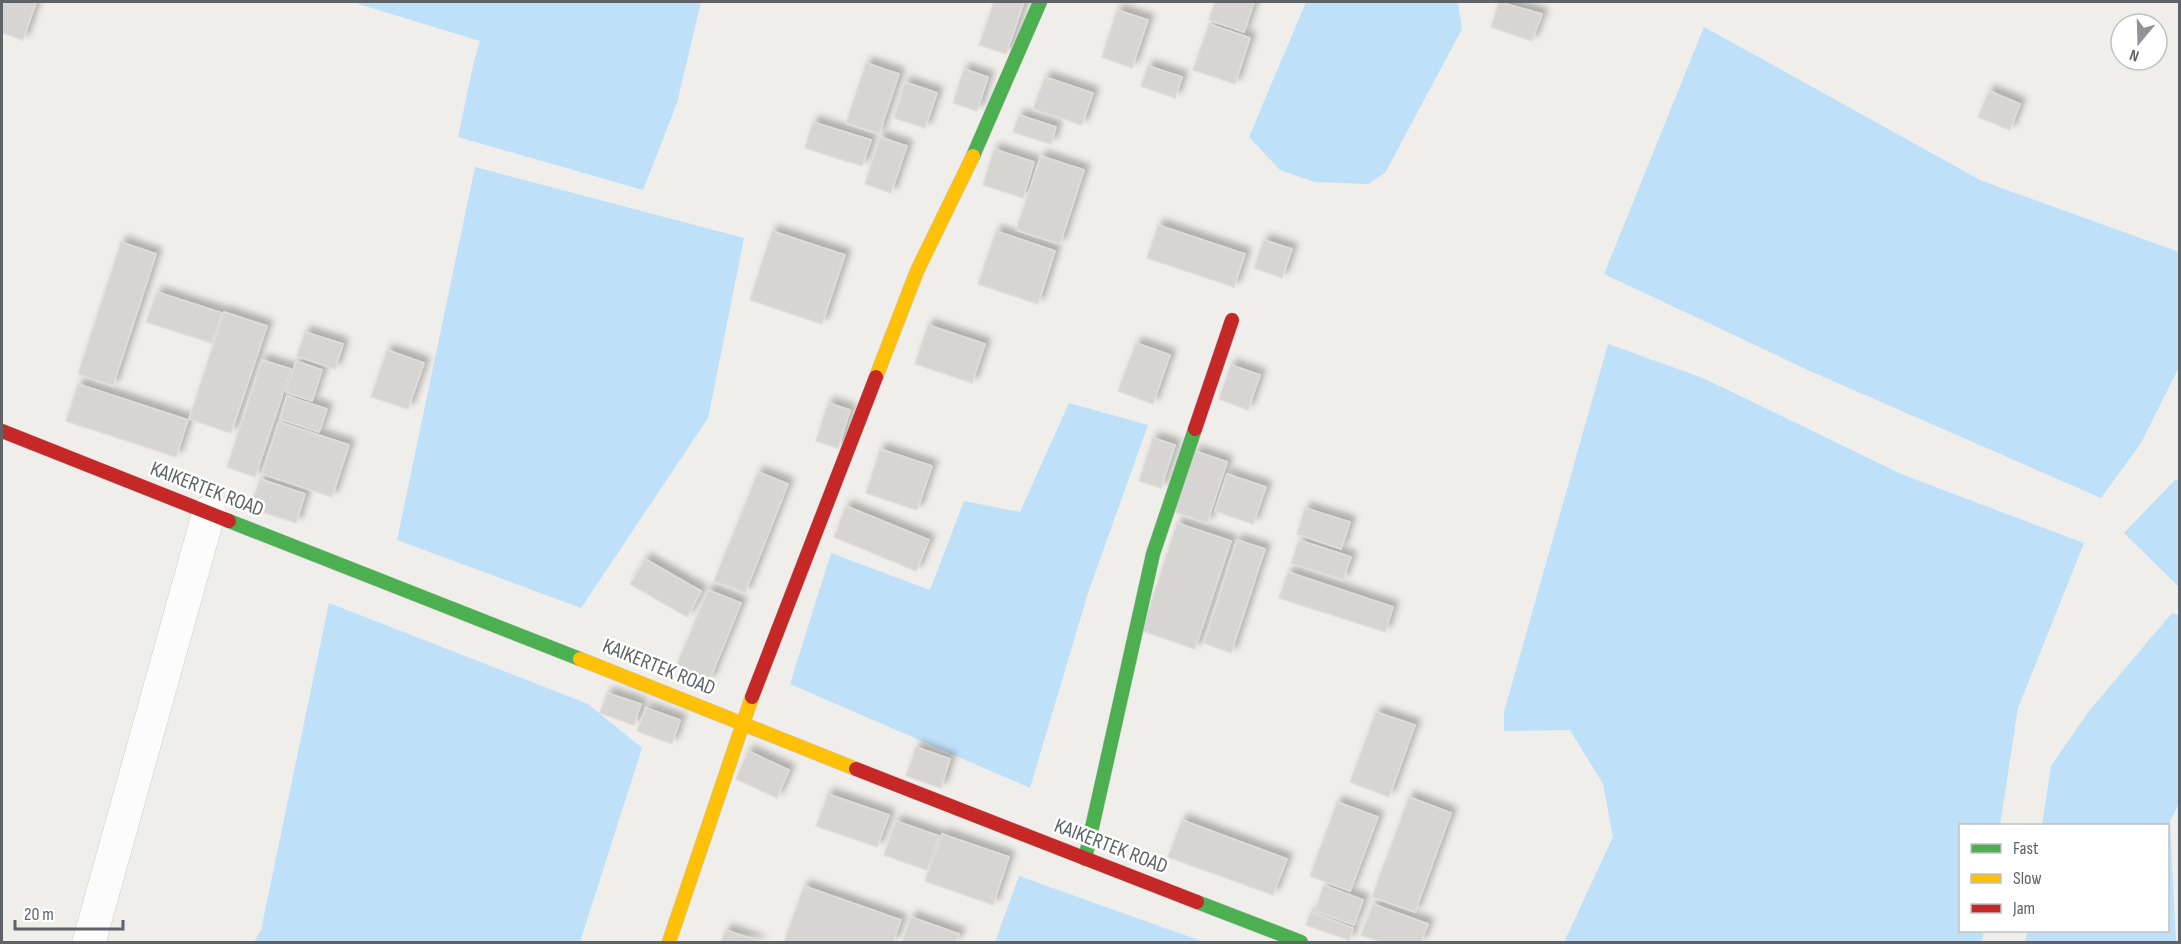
<svg xmlns="http://www.w3.org/2000/svg" width="2181" height="944" font-family="'Sofia Sans Condensed',sans-serif">
	<style>
		.water { fill: #bfe0f9 }
		.building { fill: #d6d5d3; stroke: #deddd9; stroke-width: 1.5; filter: url(#shadow) }
		.lines { fill: none; stroke-linecap: round; stroke-linejoin: round }
		.street-casing { stroke: #cbcccc; stroke-width: 34 }
		.fast-casing { stroke: #cacacb; stroke-width: 15 }
		.slow-casing { stroke: #cacacb; stroke-width: 15 }
		.jam-casing { stroke: #cacacb; stroke-width: 15 }
		.street { stroke: #fdfcfc; stroke-width: 33 }
		.fast { stroke: #4caf50; stroke-width: 14 }
		.slow { stroke: #ffc107; stroke-width: 14 }
		.jam { stroke: #c62828; stroke-width: 14 }
		.labels { text-anchor: middle; dominant-baseline: central; stroke-width: 5; stroke-linejoin: round; paint-order: stroke }
		.street-label { font-size: 21px; fill: #5f6368; stroke: #fff }
	</style>
	<defs>
		<filter id="shadow"><feDropShadow dx="5.5" dy="-5.5" stdDeviation="3" flood-color="#0004"/></filter>
	</defs>
	<rect width="100%" height="100%" fill="#efeeea"/>
	<!-- water -->
	<path class="water" d="M352,2H701L677,103L643,190L458,137L474,61L480,41Z
		M1306,2H1458L1462,29L1385,173L1368,184L1315,182L1280,170L1249,137Z
		M1704,27L1982,181L2179,252V367L2141,443L2101,498L1810,371L1604,274Z
		M475,167L744,238L708,418L581,608L397,540Z
		M1608,344L1703,378L1901,474L2084,543L2018,708L2000,825L1960,826V930L1984,931L1982,942H1567L1565,940L1613,837L1603,784L1570,730L1504,731V712Z
		M1069,403L1148,425L1088,593L1030,788L790,684L831,553L930,590L964,501L1020,512Z
		M2175,480L2180,481L2179,587L2124,533Z
		M329,603L588,704L642,748L580,942H254L261,930Z
		M2172,613L2180,616V801L2170,821L2176,942H2025L2027,931L2168,930V826L2042,825L2051,766L2089,711Z
		M1019,876L1204,942H995Z"/>
	<!-- building -->
	<path class="building" d="M2,2H36L23,40L2,33Z
		M994,2H1024L1006,54L979,45Z
		M1215,2H1254L1244,32L1209,20Z
		M1499,2L1542,14L1532,41L1491,27Z
		M1117,10L1148,20L1132,68L1102,57Z
		M1209,24L1250,38L1235,84L1193,70Z
		M866,63L899,74L879,134L846,123Z
		M1148,66L1182,77L1175,98L1141,86Z
		M964,69L988,77L977,111L953,103Z
		M1045,77L1093,93L1082,125L1033,109Z
		M905,82L937,93L925,128L894,118Z
		M1989,91L2020,104L2010,130L1978,117Z
		M1019,115L1056,127L1051,144L1013,132Z
		M813,122L871,140L862,166L805,148Z
		M880,137L907,146L891,193L865,184Z
		M994,149L1034,162L1023,198L983,185Z
		M1041,156L1084,170L1060,244L1016,230Z
		M1158,225L1245,254L1234,287L1147,258Z
		M772,231L845,255L822,324L750,300Z
		M996,231L1055,251L1038,304L978,284Z
		M1264,240L1292,249L1282,278L1254,268Z
		M121,242L156,254L113,386L78,374Z
		M157,292L222,313L212,343L146,322Z
		M224,312L267,326L231,433L189,419Z
		M928,325L985,344L972,383L915,364Z
		M305,332L343,344L335,369L297,356Z
		M1136,343L1170,355L1153,404L1118,391Z
		M387,350L424,363L408,409L371,397Z
		M262,360L291,369L255,477L227,467Z
		M296,361L322,370L312,401L286,392Z
		M1231,365L1260,375L1248,410L1219,399Z
		M78,384L188,420L176,457L66,421Z
		M287,396L327,409L319,432L280,419Z
		M828,403L850,410L838,448L816,441Z
		M279,422L349,445L332,497L262,474Z
		M1153,438L1175,445L1161,488L1139,481Z
		M880,449L932,466L917,510L866,493Z
		M1195,451L1227,462L1207,523L1175,512Z
		M758,472L788,484L745,593L714,581Z
		M1227,474L1266,487L1253,524L1215,511Z
		M260,479L305,494L296,523L250,508Z
		M846,506L929,540L916,571L834,537Z
		M1305,508L1350,522L1341,549L1297,534Z
		M1177,523L1231,541L1195,649L1142,631Z
		M1237,540L1265,549L1231,653L1204,643Z
		M1299,540L1351,557L1343,580L1291,563Z
		M645,559L701,591L687,617L630,584Z
		M1288,572L1393,607L1385,632L1279,598Z
		M708,590L741,603L709,681L676,667Z
		M607,693L641,704L634,725L600,713Z
		M646,708L680,720L672,744L637,731Z
		M1376,712L1415,725L1389,797L1350,782Z
		M916,747L950,759L941,788L906,776Z
		M748,751L789,770L777,798L736,779Z
		M828,794L889,815L877,847L816,826Z
		M1409,797L1451,813L1415,912L1372,897Z
		M1337,802L1378,817L1350,891L1310,876Z
		M1182,820L1287,859L1273,895L1168,857Z
		M896,821L939,836L927,870L884,855Z
		M942,834L1009,857L993,905L925,881Z
		M1324,885L1363,900L1354,925L1315,911Z
		M804,886L901,920L893,942H784Z
		M1373,904L1428,924L1421,942H1381L1361,935Z
		M1311,912L1353,928L1349,940L1306,925Z
		M911,917L959,934L956,942H902Z
		M726,930L761,942H721Z"/>
	<g class="lines">
		<defs>
			<path id="street" d="M89,942L209,512"/>
			<path id="fast" d="M973,156L1040,2
				M229,521L580,659
				M1085,859L1153,554L1195,429
				M1197,902L1301,942"/>
			<path id="slow" d="M876,377L917,271L973,156
				M580,659L856,769
				M669,942L752,697"/>
			<path id="jam" d="M1195,429L1232,320
				M2,431L229,521
				M752,697L876,377
				M856,769L1197,902"/>
		</defs>
		<!-- street casing -->
		<use href="#street" class="street-casing"/>
		<!-- fast casing -->
		<use href="#fast" class="fast-casing"/>
		<!-- slow casing -->
		<use href="#slow" class="slow-casing"/>
		<!-- jam casing -->
		<use href="#jam" class="jam-casing"/>
		<!-- street -->
		<use href="#street" class="street"/>
		<!-- fast -->
		<use href="#fast" class="fast"/>
		<!-- slow -->
		<use href="#slow" class="slow"/>
		<!-- jam -->
		<use href="#jam" class="jam"/>
	</g>
	<g class="labels">
		<!-- street labels -->
		<g class="street-label">
			<text transform="translate(207 489) rotate(21)">KAIKERTEK ROAD</text>
			<text transform="translate(659 667) rotate(22)">KAIKERTEK ROAD</text>
			<text transform="translate(1111 846) rotate(21)">KAIKERTEK ROAD</text>
		</g>
	</g>
	<!-- border -->
	<rect width="2181" height="944" fill="none" stroke="#5f6368" stroke-width="6"/>
	<!-- legend -->
	<rect x="1959" y="824" width="210" height="108" fill="#ffffff" stroke="#bfc1c3" stroke-width="1.5"/>
	<rect x="1971" y="844" width="30" height="9" fill="#4caf50" stroke="#bfc1c3" stroke-width="1.5"/>
	<text x="2013" y="854" font-size="18" fill="#5f6368">Fast</text>
	<rect x="1971" y="874" width="30" height="9" fill="#ffc107" stroke="#bfc1c3" stroke-width="1.5"/>
	<text x="2013" y="884" font-size="18" fill="#5f6368">Slow</text>
	<rect x="1971" y="904" width="30" height="9" fill="#c62828" stroke="#bfc1c3" stroke-width="1.5"/>
	<text x="2013" y="914" font-size="18" fill="#5f6368">Jam</text>
	<!-- north arrow -->
	<g transform="translate(2139 42) rotate(199)"><circle r="28" fill="#ffffff" stroke="#bfc1c3" stroke-width="1.5"/>
	<path d="M0-4.5L10 22L0 15L-10 22Z" fill="#919496"/>
	<text y="-9" font-size="16" font-weight="bold" text-anchor="middle" fill="#5f6368">N</text>
	</g>
	<!-- scale -->
	<path d="M15 920v9h108v-9" fill="none" stroke="#5f6368" stroke-width="3"/>
	<text x="24" y="920" font-size="18" fill="#5f6368" stroke="#ffffff" stroke-width="4.5" paint-order="stroke">20 m</text>
</svg>
